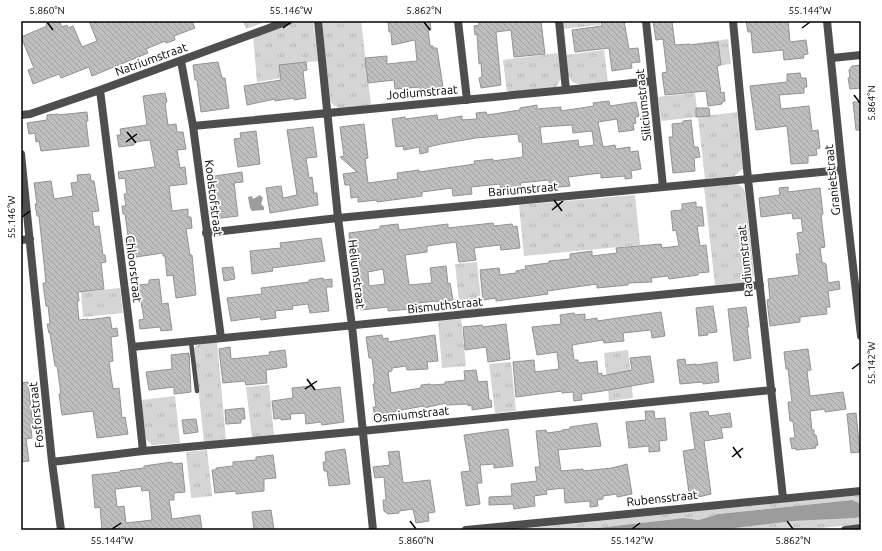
<svg xmlns="http://www.w3.org/2000/svg" width="882" height="551" font-family="Ubuntu,sans-serif">
	<style>
		.grass { fill: url(#grass-tufts) }
		.water { fill: #9c9c9c }
		.building { fill: url(#building-back-hatch); stroke: #929292; fill-rule: evenodd }
		.lines { fill: none; stroke-linecap: round; stroke-linejoin: round }
		.lane { stroke: #4e4e4e; stroke-width: 4.5 }
		.street { stroke: #4e4e4e; stroke-width: 8 }
		.ticks { fill: none; stroke: #000; stroke-width: 1.5 }
		.labels { text-anchor: middle; dominant-baseline: central; stroke-width: 3.5; stroke-linejoin: round; paint-order: stroke }
		.street-label { font-size: 12px; fill: #000; stroke: #fff }
		.neatline { fill: none; stroke: #000; stroke-width: 1.5 }
		.ticks-label { font-size: 10px; text-anchor: middle; fill: #000 }
	</style>
	<defs>
		<pattern id="grass-tufts" width="24" height="20" patternUnits="userSpaceOnUse"><rect width="24" height="20" fill="#d5d5d5"/><path d="M3 7l-1-3M5 7V3M7 7l1-3M15 17l-1-3M17 17v-4M19 17l1-3" fill="none" stroke="#b5b5b5"/></pattern>
		<pattern id="building-back-hatch" width="6" height="6" patternUnits="userSpaceOnUse"><rect width="6" height="6" fill="#bebebe"/><path d="M-1 5l2 2M0 0l6 6M5-1l2 2" fill="none" stroke="#a2a2a2"/></pattern>
	</defs>
	<rect width="100%" height="100%" fill="#fff"/>
	<!-- grass -->
	<path class="grass" d="M243,21H268L246,29Z
		M290,21H313L318,61L282,65L283,78L257,82L253,35Z
		M322,21H361L371,105L339,108L333,105L330,100Z
		M562,21H600V25L563,29Z
		M728,39L731,64L695,68L692,44Z
		M604,50L608,82C599,83 577,88 571,80C566,74 567,62 566,55Z
		M558,53L561,79L556,87L507,93L503,60Z
		M695,93L698,117L737,112L743,169L734,176L705,179L698,117L661,121L658,97Z
		M738,184L744,189L745,193L754,275L749,282L715,285L704,187Z
		M635,195L640,245L524,256L519,205Z
		M477,262L482,309L460,311L455,264Z
		M120,288L123,313L83,317L81,292Z
		M461,319L466,366L442,368L438,321Z
		M217,342L226,440L204,442L194,348C199,342 210,343 217,342Z
		M628,350L633,398L609,401L604,353Z
		M511,362L516,411L495,413L489,364Z
		M269,385L274,435L252,438L246,387Z
		M175,396L180,443L152,445L146,439L141,400Z
		M207,450L212,496L191,498L186,452Z
		M861,495V504L852,500L718,514L699,520L684,518L580,530H507Z
		M861,516V524L801,530H719L794,521L856,518Z"/>
	<!-- water -->
	<path class="water" d="M260,195L263,198L261,204L264,207V210L252,211L250,208L248,197L252,196L253,199Z
		M852,500L861,504V516L856,518L794,521L719,530H580L684,518L699,520L718,514Z"/>
	<!-- building -->
	<path class="building" d="M53,21H59L62,27L67,25L68,28L73,26L82,47L97,41L89,21H192L195,28L174,36L175,40L166,43L165,41L146,49L148,53L92,76L89,67L61,78L59,74L33,84L28,70L34,68L21,37L47,26L46,24Z
		M388,21H430L431,30H428L430,46H433V48H437L443,87L420,89V87L395,89L394,80L368,83L365,58L387,56V64L417,61L415,40L392,45L391,32H389Z
		M479,21H494L495,23L510,21H541L545,54L514,57L511,30L496,32L501,85L481,88L479,78L482,77L481,63L479,64L477,34L475,35L474,26L479,25Z
		M601,21H624L629,49L638,48L640,62L631,63L632,68L612,71L609,48L575,52L572,30L602,26Z
		M653,21H672L675,45L690,44V45L718,42L721,65L717,66L721,93L724,92L725,101L722,102V104L708,106L706,91L665,95L662,73L667,72L663,39L656,40Z
		M746,21H788L790,42L806,40L808,54L803,55L804,58L784,60L783,50L753,53L751,32H748Z
		M218,62L222,78H225L229,108L201,112L197,80H195L193,65Z
		M306,62L307,70L303,71L306,98L294,100V98L275,101V99L247,105L244,86L281,80L279,65Z
		M861,65V88L850,89L848,78H850L849,70L852,66Z
		M800,73L801,78H806L807,87H804V93L779,95L781,109L809,106L812,131L818,130L820,148L816,149L817,155L808,156V163L791,164L787,126L756,130L750,86L787,82V74Z
		M165,93L167,102L165,103L168,125L176,124L177,132H183L186,149L177,150L180,168L185,167L187,184L169,186L172,211L188,209V217H191L192,228L186,229L190,255H192L196,295L176,298L173,275L167,276L165,256H163V253L136,257L134,249L130,250L125,214H123L122,206H126L124,194H127L125,178L119,179L118,172L155,167L150,140L134,142V145L119,147L117,135H121L120,129L147,125L143,96Z
		M609,101L610,106L636,102L639,116L635,117L636,123L633,124L634,130L619,132L617,119L598,122L603,147L615,145L616,149L630,147V152L638,151L641,169L631,171L632,178L625,179V176L601,178V173L568,177L570,186L550,188L549,180L520,183L521,189L501,191L500,184L471,187L472,194L453,196L452,188L422,192V196L377,202V200L358,202V197L351,198L350,185H345L343,174L357,172L340,157L344,156L340,127L364,124L368,158L365,159L368,183L398,179L397,173L419,170V172L475,164L474,161L493,159V161L523,157L522,142H519L518,134L476,138L441,144L428,147V152L420,154L419,147L404,150L403,146L396,147L392,119L405,117V119L437,115L438,120L462,116V120L477,119L476,113L486,112L487,115L520,110V108L537,105V109L561,107V111L594,106L593,103ZM572,125L573,133L592,131L594,145L579,147L578,140L542,144L540,127Z
		M853,102H861V130H856Z
		M696,108H709L710,116L696,117Z
		M87,112L88,121H86L89,146L41,151L39,141L36,142L35,133L29,134L27,123L47,120V115L58,114V115Z
		M691,120L694,147H698L700,157L694,158L695,171L673,173L669,137H673L672,124L683,123V121Z
		M313,127L317,157L306,158L309,178L312,177L314,193H317L318,205L270,213L266,188L281,186L283,198L297,195L287,130Z
		M256,131L260,164L238,167L234,139L241,138L240,133Z
		M242,172L243,182L234,183L238,216L213,219L208,177Z
		M90,174L91,181H94L99,211L92,212L94,227L99,226L103,255H105L106,262L101,263L104,289L78,292L79,301H77L79,320L88,319V320L110,317L112,329L117,328L118,336L111,337L113,361L109,362L113,389L119,388L122,418L125,417L128,434L97,438L93,411L62,415L59,394H61L57,366H55L50,333H49L47,324H50L48,306H46L43,283H46L44,263L39,216H37L35,204H37L34,183L51,181L54,199L73,196L71,183L78,182L77,175Z
		M788,187V192L820,188L823,214L821,215L825,247L820,248L822,262L826,264L828,283L839,281L840,289L828,291L830,307H826L827,314L800,317V322L770,326L767,300L770,299L768,279L799,275L796,254H800L797,233L803,232L801,218L793,219L792,213L761,217L759,198L780,195L779,188Z
		M696,202V207H702L704,226H697L700,246L706,245L709,272L698,273V275L669,279L668,276L651,278L652,282L628,283V285L597,288V284L547,291L548,294L504,300L496,301V298L483,300L480,270L499,268L500,275L516,273V271L526,269L525,266L549,263V261L570,259V254L592,251V256L617,253L616,248L661,244L662,248L679,246L676,230L673,231L671,211L682,210V204Z
		M493,223L494,226L512,224L513,227L517,226L520,248L501,250L500,245L474,248L476,260L459,262L456,242L427,246V252L405,255L409,285L432,283L430,268L446,266L448,284L450,283L453,300L436,302V301L409,304L410,309L388,311V307L361,310L357,273L355,266H360L357,243L350,244L349,233L380,229V226L398,224L399,230H400L448,224V228ZM383,269L385,284L369,286L368,272Z
		M321,238L325,261L272,268L273,271L252,274L250,251L281,248L280,243Z
		M233,267L235,279L224,281L222,268Z
		M323,278L324,280L332,279V287H326L329,311L310,313L308,304L292,306L293,309L275,311L276,318L261,320L260,317L231,321L227,298L262,294L261,288L309,282V280Z
		M159,279L162,304L168,303L172,330L161,331L160,327L140,329L139,320L144,319L138,285L149,284V280Z
		M713,306L717,332L707,333L708,335L699,336L696,308Z
		M746,307L749,327H747L751,358L734,361L728,309Z
		M661,312L665,336L652,338L651,330L623,333L624,341L604,343L603,340L572,345L574,360H578V363L597,361L598,374L602,373V376L632,370L630,358L650,356L654,382L603,391L581,394L582,400L574,401L573,392L562,393V391L516,397L513,362L534,360L535,372L559,369L557,352L537,355L532,327L561,324L560,315L574,313L575,315L585,314V320L597,318V321Z
		M506,324L510,359L488,362L486,347L465,350L463,327L482,325L483,327Z
		M382,335L383,339L388,338V342L435,335L438,361L427,362L428,369L407,370L406,366L392,368V371L388,372L391,393L421,388V385L430,384L431,385L445,384V382L465,380L464,371L476,370L478,382L487,381L489,400H491L492,407L472,410V405L468,406V404L447,405L446,403L424,408V406L395,411V414L375,417L373,407H376L373,384H375L372,358H369L366,337Z
		M230,347L231,359L270,355L269,352L285,350L287,367L266,370L267,383L246,385L245,381L223,383L219,349Z
		M808,349L811,370L807,371L810,396L843,392L846,409L825,412V409L810,411L812,430H814V435H816L818,445L815,446L816,448L796,450L795,448L792,449L790,438H795L793,421H790L788,402H792L788,369H786L784,352Z
		M189,353L191,392L174,394V387L149,390L146,372L172,369L171,355Z
		M685,359L686,365L696,364V365L717,362L719,382L703,384V382L680,384L677,360Z
		M28,382L32,419L35,418L36,427L31,428L32,438L26,439L29,461L21,462V383Z
		M313,386L314,390L340,387L344,422L322,425L321,422L306,424L305,413L290,414L291,419L281,420V418L274,419L272,401L293,398L292,388Z
		M244,408L245,419H241V423L226,424L225,410Z
		M645,411H654L655,419L665,418L667,440L659,441L660,451L649,452V446L629,448L626,422L646,420Z
		M708,411L709,416L730,413L732,427L721,428L723,438L704,441L711,494L690,499L683,451L695,449L690,413Z
		M856,413L860,452L851,453L847,414Z
		M196,419L198,432L184,434L182,420Z
		M597,423L601,446L558,450L561,471L583,469V471L612,468L627,464L632,494L617,497V494L603,496V499L597,500L598,506L590,507V501L565,503L564,488L546,490L547,494L534,496L535,506L514,509L513,504L489,505V497L512,496L511,484L537,481L535,467H540L536,431L546,430L547,433L562,431V430L570,429V427Z
		M508,429L513,466L494,468V464L480,465L482,483H477L480,504L466,506L461,472L470,471L464,435Z
		M345,449L350,484L329,486L327,471H324L323,462H326L325,452Z
		M399,451L403,483L430,480L435,512L428,513L429,521L416,523L413,509L399,511V513L388,514L384,511L383,500H386L384,477L375,478L373,467L390,465L388,452Z
		M273,455L276,478L264,479V491L236,494V491L215,493L212,470H216V468L233,466V462L256,460V457Z
		M172,462L173,464L182,463L185,492L174,493V500H169L172,519L200,515L202,530H102L100,507L95,508L92,475L120,472V471L144,468V466ZM141,486L142,491L149,490L152,520L126,523L124,506L117,507L115,489Z
		M271,510L274,530H254L252,512Z"/>
	<g class="lines">
		<!-- lane -->
		<path class="lane" d="M191,342L197,391"/>
		<!-- street -->
		<path class="street" d="M318,21L338,218L352,326L373,530
			M458,21L467,100
			M559,21L566,90
			M646,21L663,187
			M733,21L748,179L783,498
			M827,21L842,170L861,336
			M832,58L861,55
			M181,61L193,126L221,338
			M100,90L132,347L143,451
			M21,115L30,114L100,90L288,21
			M193,126L566,90L652,81
			M21,154L52,462L61,530
			M206,233L338,218L842,170
			M21,240L30,239
			M132,347L760,285
			M52,462L143,451L362,431L772,390
			M466,530L861,491
			M845,530L861,528"/>
	</g>
	<!-- ticks -->
	<path class="ticks" d="M47,22L53,30M424,22L430,30M283,28L291,22M802,28L810,22M854,95L860,103M127,132L136,143M126,142L137,134M554,200L562,211M552,210L563,201M22,217L30,211M852,369L860,363M307,379L315,390M305,389L317,381M733,447L741,458M732,457L743,448M410,521L416,529M787,521L793,529M112,529L121,523M632,529L640,523"/>
	<g class="labels">
		<!-- street labels -->
		<g class="street-label">
			<text transform="translate(151 59) rotate(-20)">Natriumstraat</text>
			<text transform="translate(422 92) rotate(-5)">Jodiumstraat</text>
			<text transform="translate(643 105) rotate(-96)">Siliciumstraat</text>
			<text transform="translate(832 180) rotate(-96)">Granietstraat</text>
			<text transform="translate(523 189) rotate(-5)">Bariumstraat</text>
			<text transform="translate(214 198) rotate(83)">Koolstofstraat</text>
			<text transform="translate(745 261) rotate(-96)">Radiumstraat</text>
			<text transform="translate(134 269) rotate(83)">Chloorstraat</text>
			<text transform="translate(357 274) rotate(83)">Heliumstraat</text>
			<text transform="translate(445 305) rotate(-6)">Bismuthstraat</text>
			<text transform="translate(411 414) rotate(-6)">Osmiumstraat</text>
			<text transform="translate(36 415) rotate(-96)">Fosforstraat</text>
			<text transform="translate(662 498) rotate(-6)">Rubensstraat</text>
		</g>
	</g>
	<!-- border -->
	<rect width="882" height="551" fill="none" stroke="#ffffff" stroke-width="44"/>
	<rect x="22" y="22" width="838" height="507" class="neatline"/>
	<g class="ticks-label">
		<text x="47" y="14">5.860°N</text>
		<text x="291" y="14">55.146°W</text>
		<text x="424" y="14">5.862°N</text>
		<text x="810" y="14">55.144°W</text>
		<text transform="translate(871 103) rotate(-90)" y="4">5.864°N</text>
		<text transform="translate(11 217) rotate(-90)" y="4">55.146°W</text>
		<text transform="translate(871 363) rotate(-90)" y="4">55.142°W</text>
		<text x="112" y="544">55.144°W</text>
		<text x="416" y="544">5.860°N</text>
		<text x="632" y="544">55.142°W</text>
		<text x="793" y="544">5.862°N</text>
	</g>
</svg>
